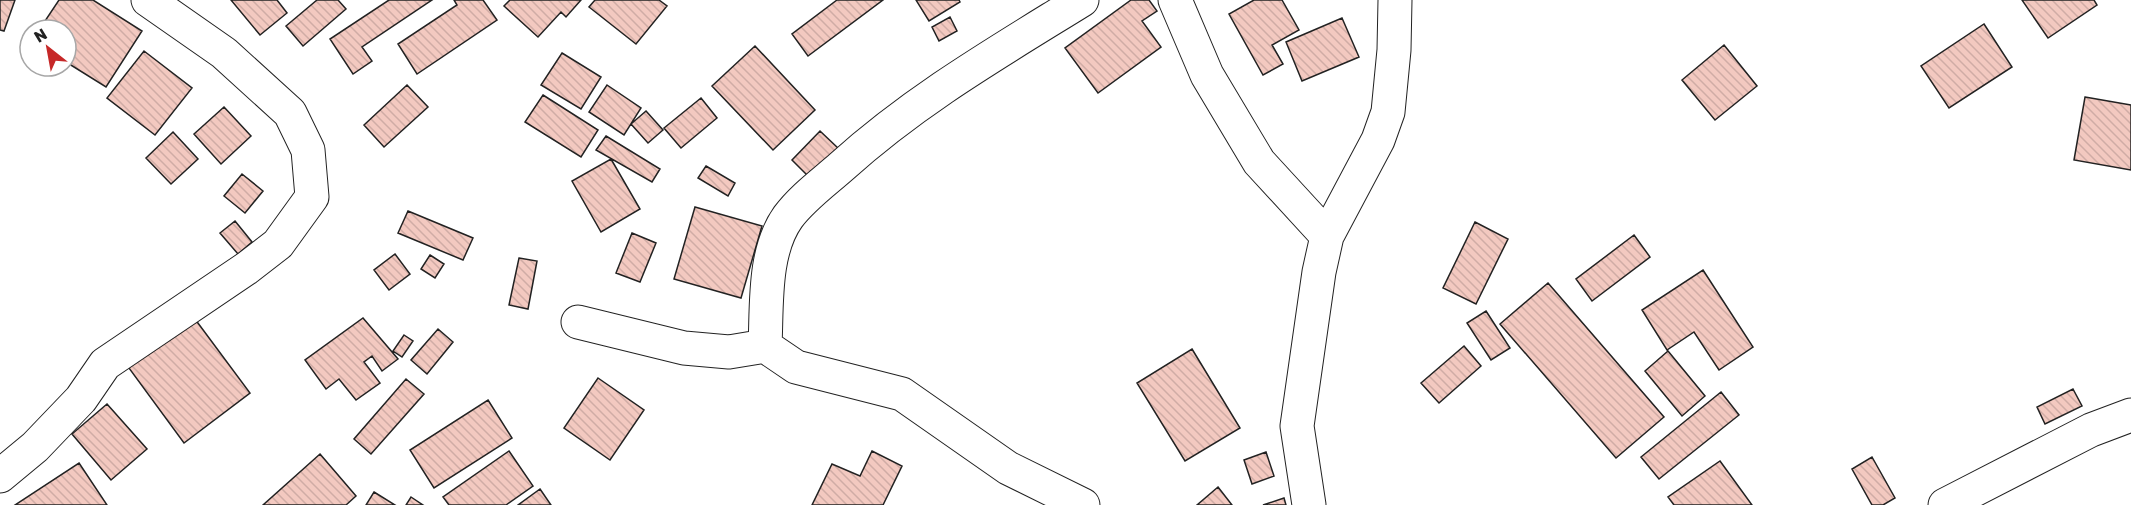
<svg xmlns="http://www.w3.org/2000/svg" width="2131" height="505" font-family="Rubik,sans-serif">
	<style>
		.building { fill: url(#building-back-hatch); stroke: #222; stroke-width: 1.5 }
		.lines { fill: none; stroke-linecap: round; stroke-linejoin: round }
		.minor-casing { stroke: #222; stroke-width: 35 }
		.minor { stroke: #fff; stroke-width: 33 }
	</style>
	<defs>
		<pattern id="building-back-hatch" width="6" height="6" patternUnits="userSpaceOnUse" patternTransform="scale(1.5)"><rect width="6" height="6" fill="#f3c9c0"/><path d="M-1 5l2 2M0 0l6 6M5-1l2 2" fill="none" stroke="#d0aca5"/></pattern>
	</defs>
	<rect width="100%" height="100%" fill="#fff"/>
	<!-- building -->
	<path class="building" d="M0,0H15L4,31L0,30Z
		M59,0H93L142,31L106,87L66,62V30H39Z
		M231,0H277L287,13L260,35Z
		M317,0H338L346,9L303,46L286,26Z
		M389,0H432L362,47L372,61L353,74L330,39Z
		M454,0H483L497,20L417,74L398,44L457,5Z
		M510,0H581L566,17L561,12L538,37L504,6Z
		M595,0H659L667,6L636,44L589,7Z
		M837,0H883L808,56L792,34Z
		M916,0H959L960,2L929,21Z
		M1131,0H1149L1157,11L1142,21L1161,47L1098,93L1065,48Z
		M1254,0H1282L1299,30L1272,45L1283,64L1263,75L1229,14Z
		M2022,0H2094L2097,5L2048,38Z
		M950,17L957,31L939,41L932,27Z
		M1342,18L1359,57L1302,81L1286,42Z
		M1984,24L2012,67L1949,108L1921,66Z
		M1724,45L1757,86L1715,120L1682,80Z
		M755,46L815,110L773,150L712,86Z
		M144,51L192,88L155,135L107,98Z
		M562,53L601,77L581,109L541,85Z
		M407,85L428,107L384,147L364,125Z
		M607,85L641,108L624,135L589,112Z
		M543,95L598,130L581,157L525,122Z
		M2085,97L2131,105V170L2074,160Z
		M701,98L717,118L681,148L664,128Z
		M224,107L251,136L221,164L194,134Z
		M646,111L663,130L648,143L631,124Z
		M820,131L839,149L810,178L792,160Z
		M173,132L198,159L171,184L146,158Z
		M606,136L660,169L652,182L596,150Z
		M611,159L640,209L601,232L572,181Z
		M706,166L735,183L728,196L698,178Z
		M242,174L263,191L245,213L224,196Z
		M695,207L762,226L741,298L674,279Z
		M408,211L473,238L463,260L398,233Z
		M235,221L252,242L238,254L220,233Z
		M1475,222L1508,239L1476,304L1443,288Z
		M632,233L656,243L640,282L616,273Z
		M1634,235L1650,257L1592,301L1576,279Z
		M395,254L410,274L389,290L374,270Z
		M430,255L444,264L435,278L421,269Z
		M519,258L537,261L528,309L509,305Z
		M1703,270L1753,347L1719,370L1694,332L1667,350L1642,310Z
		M1548,283L1664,417L1616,458L1500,324Z
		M1486,311L1510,348L1491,360L1467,323Z
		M192,315L250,393L184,443L126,364Z
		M363,318L398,359L382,371L372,356L364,362L380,383L356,400L339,379L326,389L305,360Z
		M438,329L453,342L427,374L411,360Z
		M404,335L413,341L402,357L393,351Z
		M1464,346L1481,366L1439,403L1421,383Z
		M1192,349L1240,428L1185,461L1137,383Z
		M1668,351L1705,396L1682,416L1645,371Z
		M598,378L644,410L610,460L564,428Z
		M406,379L424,394L371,454L354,439Z
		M2073,389L2082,406L2045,424L2037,407Z
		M1721,392L1739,415L1659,479L1641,457Z
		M488,400L512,438L434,488L410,450Z
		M107,404L147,449L111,480L72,434Z
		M509,451L533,486L506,505H449L443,497Z
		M872,451L902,466L883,505H812L832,464L860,476Z
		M1266,452L1274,476L1252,484L1244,460Z
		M320,454L356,496L346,505H263Z
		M1872,457L1895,498L1883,505H1872L1852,469Z
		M1720,461L1752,505H1674L1668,497Z
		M79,463L107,505H15Z
		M1218,487L1232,505H1197Z
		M540,489L551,505H518Z
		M374,492L395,505H366Z
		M411,497L423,505H406Z
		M1284,498L1286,505H1263Z"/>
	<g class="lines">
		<defs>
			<path id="minor" d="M1082,0C998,52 915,100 841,167C824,182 802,198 788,217C763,252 767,306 765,346L796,367L902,394L1008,468L1083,505
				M1175,0L1207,75L1259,162L1327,236
				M578,322L684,348L729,352L765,346
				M0,476L35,447L81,399L105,364L247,268L278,244L312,197L308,150L290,113L224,53L148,0
				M1309,505L1297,426L1319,272L1327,236L1378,140L1388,112L1394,50L1395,0
				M1945,505L2091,430L2131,415"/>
		</defs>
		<!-- minor casing -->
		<use href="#minor" class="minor-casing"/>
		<!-- minor -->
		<use href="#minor" class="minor"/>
	</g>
	<!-- north arrow -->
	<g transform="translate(48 48) rotate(329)"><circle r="28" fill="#ffffff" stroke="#a7a7a7" stroke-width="1.5"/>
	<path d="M0-4.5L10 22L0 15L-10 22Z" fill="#c62828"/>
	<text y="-9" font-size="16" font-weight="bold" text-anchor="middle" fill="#222222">N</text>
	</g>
</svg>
